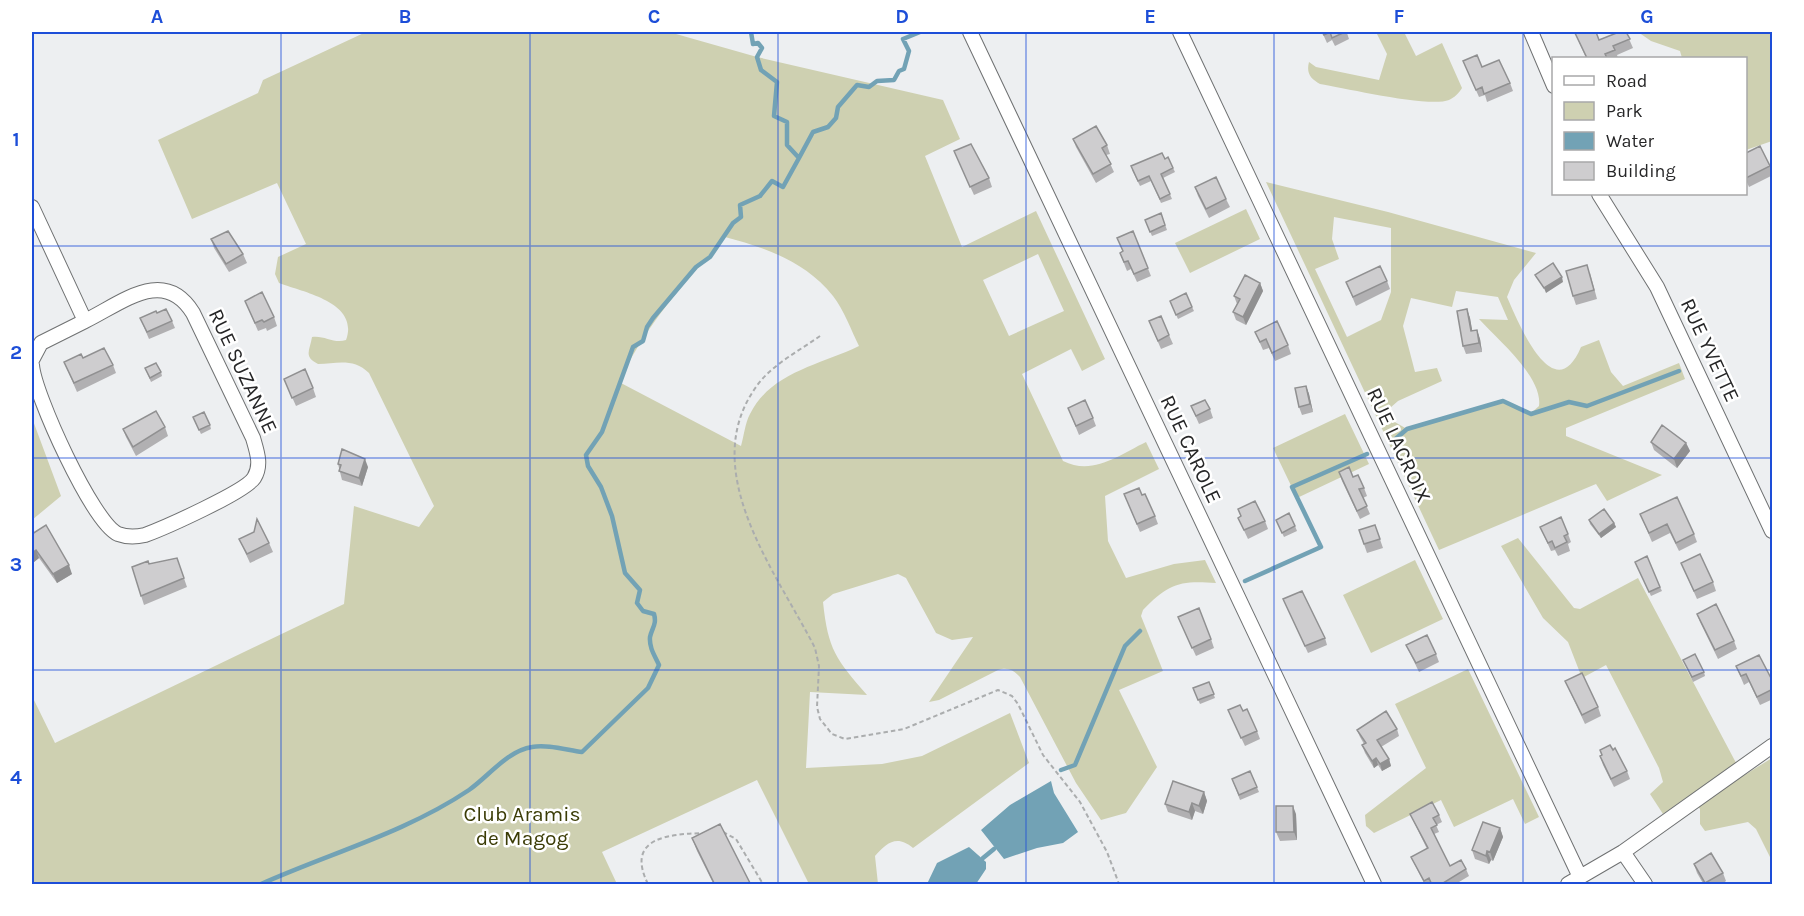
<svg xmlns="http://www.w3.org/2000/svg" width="1804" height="916" font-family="Karla,sans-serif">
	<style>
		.green { fill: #ced0b1; fill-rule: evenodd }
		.water { fill: #72a2b5 }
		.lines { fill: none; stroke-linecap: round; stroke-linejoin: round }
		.stream { stroke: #72a2b5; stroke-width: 4.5 }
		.minor-casing { stroke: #6f7172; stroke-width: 16 }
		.path { stroke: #abadae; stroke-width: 2; stroke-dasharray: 4.5 3; stroke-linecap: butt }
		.minor { stroke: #fff; stroke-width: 14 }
		.wall { fill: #b1b0b2 }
		.shaded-wall { fill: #909091 }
		.building { fill: #cecdcf; stroke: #909091; stroke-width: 1.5 }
		.grid { fill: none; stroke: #1d4ed8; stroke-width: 1.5; stroke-opacity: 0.55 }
		.labels { text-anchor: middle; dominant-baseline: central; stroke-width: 5; stroke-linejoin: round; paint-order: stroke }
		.street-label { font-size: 21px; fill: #262627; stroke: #fff }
		.park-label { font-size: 21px; fill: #3b3c06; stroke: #fff }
		.neatline { fill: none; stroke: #1d4ed8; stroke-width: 2 }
		.grid-label { font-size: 20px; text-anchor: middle; font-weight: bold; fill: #1d4ed8 }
	</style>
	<rect width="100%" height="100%" fill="#edeff1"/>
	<!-- green -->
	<path class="green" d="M366,32H669L757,57L943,100L960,139L925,156L962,247L1036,211L1105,359L1082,371L1071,349L1022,374L1063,461C1093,476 1119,455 1146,442L1159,469L1105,496L1108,541L1126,578L1174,564L1205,560L1216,583C1179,580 1168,584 1143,610L1141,616L1163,671L1119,690L1157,767L1126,813L1101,820L1076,783L1020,677C1013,670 1008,667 998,670L939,700L929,702L973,637L952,640L936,633L906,578L898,574L833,594L823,602C828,650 836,659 867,695L810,692L806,768L882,764L922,756L1010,713L1029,763L913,848C897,834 886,843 875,856L878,884H809L757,780L602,852L617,884H32V696L55,743L344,604L354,506L419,527L434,506L369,373C354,358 338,363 318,364C303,357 310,350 312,337C324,335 334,344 346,340C360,302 302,292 279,283L275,274L278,257L306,244L277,183L192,219L158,140L258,93L263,80ZM725,237C766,248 805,261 833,296C844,310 851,330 859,346C820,365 771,372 750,414C745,423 744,436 741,446L619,382C645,326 684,283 725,237ZM1038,254L1064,311L1009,336L983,280Z
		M1376,32H1404L1416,56L1442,43L1462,88C1460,92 1454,98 1449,100C1429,108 1345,88 1320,84C1311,79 1306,74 1309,62L1316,67L1379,80L1387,54Z
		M1638,32H1772V141L1746,150V58H1682L1680,51L1651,41Z
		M1266,182L1388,212L1536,253L1514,280L1507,297C1518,322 1554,411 1581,347L1599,340L1611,372L1623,386L1679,363L1685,379L1566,428V436L1662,475L1607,501L1596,484L1439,550ZM1334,217L1391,228V292L1381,320L1347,337L1315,269L1339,259L1332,239ZM1456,291L1498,297L1508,320L1479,319C1498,340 1543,377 1539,406L1530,414L1503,401L1407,429L1393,421L1390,408L1398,401L1442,381L1437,368L1415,372L1403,326L1411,298L1452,307Z
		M1246,209L1260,239L1190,273L1175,243Z
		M1345,414L1369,464L1297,498L1273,448Z
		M32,418L61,496L32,520Z
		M1518,538L1574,608L1580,609L1638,578L1743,776L1772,758V856L1770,857L1756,829L1748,822L1705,831L1700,824V809L1690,795L1663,814L1650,794L1663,782L1659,768L1606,665L1582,678L1568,642L1543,618L1501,546Z
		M1415,560L1443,619L1371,653L1343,595Z
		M1468,669L1539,817L1525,824L1513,799L1454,827L1441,800L1374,833L1366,826L1365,815L1426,768L1395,704Z"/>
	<!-- water -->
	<path class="water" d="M1051,781L1054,793L1078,832L1063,843L1037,848L1004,859L981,830L1010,805Z
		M969,847L986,862V869L976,884H927L937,863Z"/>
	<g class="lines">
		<!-- stream -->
		<path class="stream" d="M799,158L813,132L828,127L836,118L838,107L857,85L869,87L877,81L894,80L899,71L904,69L909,51L903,39L920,32
			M1392,442L1407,429L1503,401L1531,414L1569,402L1587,406L1679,371
			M1245,581L1321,547L1292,487L1367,454
			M1061,770L1075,765L1125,646L1140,631
			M983,858L994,849
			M261,884C330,853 405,833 469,790C489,776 507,751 532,747C547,744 567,750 582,752L648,688L659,665C655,656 649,648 650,637C652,628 657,624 654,614L643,611L637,603L640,590L625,573L612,516L601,487L588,466L586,455L602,432L633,347L643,341L647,327L653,318L696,267L710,257L733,223L741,217L740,205L760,196L772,181L783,187L799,158L787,145V122L774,116L777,82L761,70L757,57L762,48L758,43L753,44L751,32"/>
		<defs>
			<path id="minor" d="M970,32L1374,884
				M1180,32L1580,877
				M1531,32L1554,86
				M1599,194L1657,287L1772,531
				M32,207L85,321C122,303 164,266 193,313L253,438C257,452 262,465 254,478C245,492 164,528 145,535C136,537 126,537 118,534C93,523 34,394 32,365
				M32,360L41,343L85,321
				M1623,852L1645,884
				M1568,884L1623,852L1772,746"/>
		</defs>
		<!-- minor casing -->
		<use href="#minor" class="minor-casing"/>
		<!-- path -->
		<path class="path" d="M820,336C799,351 771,365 756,387C696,471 777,573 815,648L819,666L817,707L820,719L832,734L845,739L904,729L998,690L1012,696L1018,704L1043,755L1080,802L1107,852L1119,884
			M723,832L736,839L763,884
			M648,884C624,836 672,834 705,833"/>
		<!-- minor -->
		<use href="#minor" class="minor"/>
	</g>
	<!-- wall -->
	<path class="wall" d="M1322,32H1350L1347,33L1349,39L1335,46L1332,40L1327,43Z
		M1626,32L1633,48L1617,55L1618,58H1586L1575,33L1599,40Z
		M1463,61L1482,67L1510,83L1513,91L1487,102L1485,95L1479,97Z
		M1073,139L1107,145L1110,154L1106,155L1114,172L1096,183L1076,147Z
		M954,151L989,178L992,187L974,195Z
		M1746,153L1770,166L1773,175L1749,187L1746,180Z
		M1173,168L1175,172L1163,178L1172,199L1161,203L1151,181L1140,186L1132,170Z
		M1195,187L1226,199L1230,207L1209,218L1198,196Z
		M1161,213L1167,230L1152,236L1145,220Z
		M1133,231L1151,276L1137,282L1131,269L1127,271L1123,261L1120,253L1123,251L1117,238Z
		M211,239L243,254L247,263L229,272L214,248Z
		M1590,273L1597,299L1576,305L1573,296Z
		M1387,281L1390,289L1356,306L1346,282Z
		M1260,283L1263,291L1246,325L1236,320L1233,312L1237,304L1234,296Z
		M245,301L274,317L277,326L267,331L266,328L258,331Z
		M1170,301L1192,307L1194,311L1178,319Z
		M1467,309L1470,318L1472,331L1477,330L1480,339L1482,352L1466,354L1463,346Z
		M157,313L172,321L175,328L149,339L140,318Z
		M1149,321L1169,335L1173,344L1161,349Z
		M1255,332L1288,345L1291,354L1275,361L1269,348L1263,350Z
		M83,358L113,365L116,373L77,392L64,362Z
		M145,368L161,372L162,376L151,382Z
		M284,379L313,388L316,397L296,406Z
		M1306,386L1309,394L1313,412L1302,415L1299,407Z
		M1191,406L1210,409L1213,418L1199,424Z
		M1068,408L1093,418L1096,426L1079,435Z
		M193,417L210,425L211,429L201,434Z
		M165,427L168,436L136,456L126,437L123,429Z
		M1651,442L1686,443L1690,451L1677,468L1654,450Z
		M338,464L368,467L362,486L342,480Z
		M1339,472L1353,477L1364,488L1367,496L1363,498L1370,514L1360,519L1342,481Z
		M1124,494L1142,495L1155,516L1158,524L1140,532Z
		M1238,509L1265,521L1268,529L1248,539L1238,518L1241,517Z
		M1640,514L1694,534L1697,542L1679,551L1670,533L1652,542Z
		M1276,520L1295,526L1297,531L1284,537Z
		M1589,520L1614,523L1616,527L1601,538L1590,524Z
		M1375,525L1383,548L1367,553L1359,530Z
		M1540,527L1568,534L1571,542L1568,544L1570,551L1558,556L1555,550L1551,551Z
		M32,534L72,574L57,583L39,558L34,562L32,558Z
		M239,539L269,543L273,552L250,563Z
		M177,558L187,587L144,605L132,567L149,564Z
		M1681,563L1713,582L1716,591L1697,599Z
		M1637,566L1660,587L1662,591L1651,596Z
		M1283,599L1325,638L1327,645L1308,653Z
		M1697,614L1734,641L1737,649L1718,659L1700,622Z
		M1178,617L1211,639L1214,648L1196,656Z
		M1406,645L1436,654L1439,662L1419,672Z
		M1685,664L1704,672L1705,676L1693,682Z
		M1736,666L1773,682V699L1760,705L1749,682L1744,685Z
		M1565,681L1598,707L1601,716L1585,724Z
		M1209,682L1215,698L1200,704L1193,688Z
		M1228,710L1243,711L1257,731L1260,739L1245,746Z
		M1397,729L1399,736L1381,747L1389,759L1391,766L1382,771L1378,765L1374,768L1365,753L1362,745L1364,744L1360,737L1357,730Z
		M1600,750H1613L1627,771L1630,779L1614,787L1603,765L1600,756L1602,755Z
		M1250,771L1259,792L1240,800L1232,779Z
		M1204,792L1207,801L1203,814L1195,811L1192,820L1168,812L1165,804Z
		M1296,814L1297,840L1280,841L1276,832Z
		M1410,814L1439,815L1442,822L1436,825L1439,832L1434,834L1450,866L1466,869L1469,876L1454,885H1425L1411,857L1427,849Z
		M1500,828L1503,837L1493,861L1491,860L1489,864L1475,859L1472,850Z
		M692,838L751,885H714L697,851Z
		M1694,864L1723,873L1726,881L1721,885H1704L1697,873Z"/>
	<!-- shaded-wall -->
	<path class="shaded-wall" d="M1562,277L1563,282L1546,293L1544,288Z
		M1260,283L1263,291L1246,325L1243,317Z
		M1467,309L1470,318L1474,340L1471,331Z
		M1477,330L1480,339L1482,352L1479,343Z
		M1306,386L1309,394L1313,412L1310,404Z
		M1686,443L1690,451L1677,468L1674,459Z
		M365,459L368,467L362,486L359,478Z
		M1614,523L1616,527L1601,538L1599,534Z
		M36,550L39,558L34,562L32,553Z
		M69,565L72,574L57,583L53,574Z
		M1376,758L1378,765L1374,768L1372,761Z
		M1389,759L1391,766L1382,771L1380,764Z
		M1204,792L1207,801L1203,814L1199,806Z
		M1192,803L1195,811L1192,820L1189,812Z
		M1293,806L1296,814L1297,840L1294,832Z
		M1500,828L1503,837L1493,861L1490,852Z
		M1487,851L1491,860L1489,864L1486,856Z"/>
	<!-- building -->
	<path class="building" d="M1322,32H1345L1332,38L1330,32L1324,35Z
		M1580,32H1596L1599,40L1619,32H1626L1630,39L1613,46L1615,50L1605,54L1607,58H1587L1575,33Z
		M1477,55L1482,67L1499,60L1510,83L1484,94L1482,87L1476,90L1463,61Z
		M1096,126L1107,145L1102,148L1111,164L1093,174L1073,139Z
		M971,144L989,178L970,187L954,151Z
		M1760,146L1770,166L1746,178V153Z
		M1162,153L1165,159L1168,157L1173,168L1161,174L1170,194L1160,199L1149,176L1138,181L1131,166Z
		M1216,177L1226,199L1206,209L1195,187Z
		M1161,213L1165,225L1150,232L1145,220Z
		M228,231L243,254L226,264L211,239Z
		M1133,231L1148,268L1134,274L1128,261L1124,262L1120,253L1123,251L1117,238Z
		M1553,263L1562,277L1544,288L1535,275Z
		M1587,265L1594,290L1573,296L1566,271Z
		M1380,266L1387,281L1353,297L1346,282Z
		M1245,275L1260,283L1243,317L1233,312L1240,299L1234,296Z
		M262,292L274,317L264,322L262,320L255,323L245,301Z
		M1186,293L1192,307L1176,315L1170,301Z
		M166,309L172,321L147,332L140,318L156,311L157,313Z
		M1467,309L1471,331L1477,330L1479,343L1463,346L1457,311Z
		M1161,316L1169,335L1158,341L1149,321Z
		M1277,321L1288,345L1272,353L1266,339L1260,342L1255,332Z
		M104,348L113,365L74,383L64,362L81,354L83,358Z
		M156,363L161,372L150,378L145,368Z
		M305,369L313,388L292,398L284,379Z
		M1306,386L1310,404L1299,407L1295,388Z
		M1085,400L1093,418L1076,426L1068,408Z
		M1205,400L1210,409L1196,416L1191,406Z
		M156,411L165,427L133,447L123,429Z
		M204,412L210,425L199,430L193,417Z
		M1662,425L1686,443L1674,459L1651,442Z
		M342,449L365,459L359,478L339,471L341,465L338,464Z
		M1349,467L1353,477L1358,475L1364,488L1359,489L1367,506L1357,511L1339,472Z
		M1139,488L1142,495L1145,494L1155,516L1137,524L1124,494Z
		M1677,497L1694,534L1676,543L1667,524L1649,533L1640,514Z
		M1255,501L1265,521L1244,530L1238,518L1241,516L1238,509Z
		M1604,509L1614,523L1599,534L1589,520Z
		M1289,513L1295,526L1282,533L1276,520Z
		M1561,517L1568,534L1564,536L1567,542L1555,548L1552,541L1548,543L1540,527Z
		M257,519L269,543L247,554L239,539L254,532Z
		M46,525L69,565L53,574L36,550L32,553V534Z
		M1375,525L1380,539L1364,544L1359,530Z
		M1700,554L1713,582L1694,591L1681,563Z
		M1647,556L1660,587L1649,592L1635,562Z
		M177,558L184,578L141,596L132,567L148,561L149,564Z
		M1302,591L1325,638L1305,646L1283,599Z
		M1716,604L1734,641L1715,650L1697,614Z
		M1199,608L1211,639L1192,648L1178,617Z
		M1427,635L1436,654L1416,663L1406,645Z
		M1695,654L1704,672L1692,677L1683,660Z
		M1759,655L1773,682V689L1757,697L1746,674L1741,676L1736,666Z
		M1582,673L1598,707L1582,715L1565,681Z
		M1209,682L1214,694L1198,700L1193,688Z
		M1240,705L1243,711L1247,709L1257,731L1241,738L1228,710Z
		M1386,711L1397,729L1377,740L1389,759L1380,764L1376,758L1372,761L1362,745L1366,743L1357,730Z
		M1610,745L1613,750L1615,748L1627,771L1611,779L1600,756L1602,755L1600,750Z
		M1250,771L1257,787L1239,795L1232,779Z
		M1173,781L1204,792L1199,806L1192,803L1189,812L1165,804Z
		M1432,802L1439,815L1433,818L1437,825L1431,828L1450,866L1461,860L1466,869L1440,885H1432L1429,878L1424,881L1411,857L1428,848L1410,814Z
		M1276,806H1293L1294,832H1276Z
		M1483,822L1500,828L1490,852L1487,851L1486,856L1472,850Z
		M720,824L751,885H715L692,838Z
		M1711,853L1723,873L1705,883L1694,864Z"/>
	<!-- grid -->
	<path class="grid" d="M281,32V884M530,32V884M778,32V884M1026,32V884M1274,32V884M1523,32V884M32,246H1772M32,458H1772M32,670H1772"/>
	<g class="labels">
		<!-- street labels -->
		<g class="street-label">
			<text transform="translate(1710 350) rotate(65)">RUE YVETTE</text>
			<text transform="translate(243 371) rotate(65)">RUE SUZANNE</text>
			<text transform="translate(1399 445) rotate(65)">RUE LACROIX</text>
			<text transform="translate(1191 449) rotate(65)">RUE CAROLE</text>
		</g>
		<!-- park labels -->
		<g class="park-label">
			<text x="522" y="814">Club Aramis<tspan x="522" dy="24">de Magog</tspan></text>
		</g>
	</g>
	<!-- border -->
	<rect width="1804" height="916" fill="none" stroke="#ffffff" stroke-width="66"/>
	<!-- legend -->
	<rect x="1552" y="57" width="195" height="138" fill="#ffffff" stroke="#a8a8a9" stroke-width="1.5"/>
	<rect x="1564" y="76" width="30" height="9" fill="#ffffff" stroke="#a8a8a9" stroke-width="1.5"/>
	<text x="1606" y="87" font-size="18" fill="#262627">Road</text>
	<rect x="1564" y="102" width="30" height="18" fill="#ced0b1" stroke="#a8a8a9" stroke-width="1.5"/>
	<text x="1606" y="117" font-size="18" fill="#262627">Park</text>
	<rect x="1564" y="132" width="30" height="18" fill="#72a2b5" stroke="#a8a8a9" stroke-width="1.5"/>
	<text x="1606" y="147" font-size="18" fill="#262627">Water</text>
	<rect x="1564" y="162" width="30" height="18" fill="#cecdcf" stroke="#a8a8a9" stroke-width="1.5"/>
	<text x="1606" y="177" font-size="18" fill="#262627">Building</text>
	<rect x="33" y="33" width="1738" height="850" class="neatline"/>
	<g class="grid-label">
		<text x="157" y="23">A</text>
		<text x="405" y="23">B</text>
		<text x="654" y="23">C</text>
		<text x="902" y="23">D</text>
		<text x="1150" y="23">E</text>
		<text x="1399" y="23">F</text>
		<text x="1647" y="23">G</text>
		<text x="16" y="146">1</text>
		<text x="16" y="359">2</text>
		<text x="16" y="571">3</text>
		<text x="16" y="784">4</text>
	</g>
</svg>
